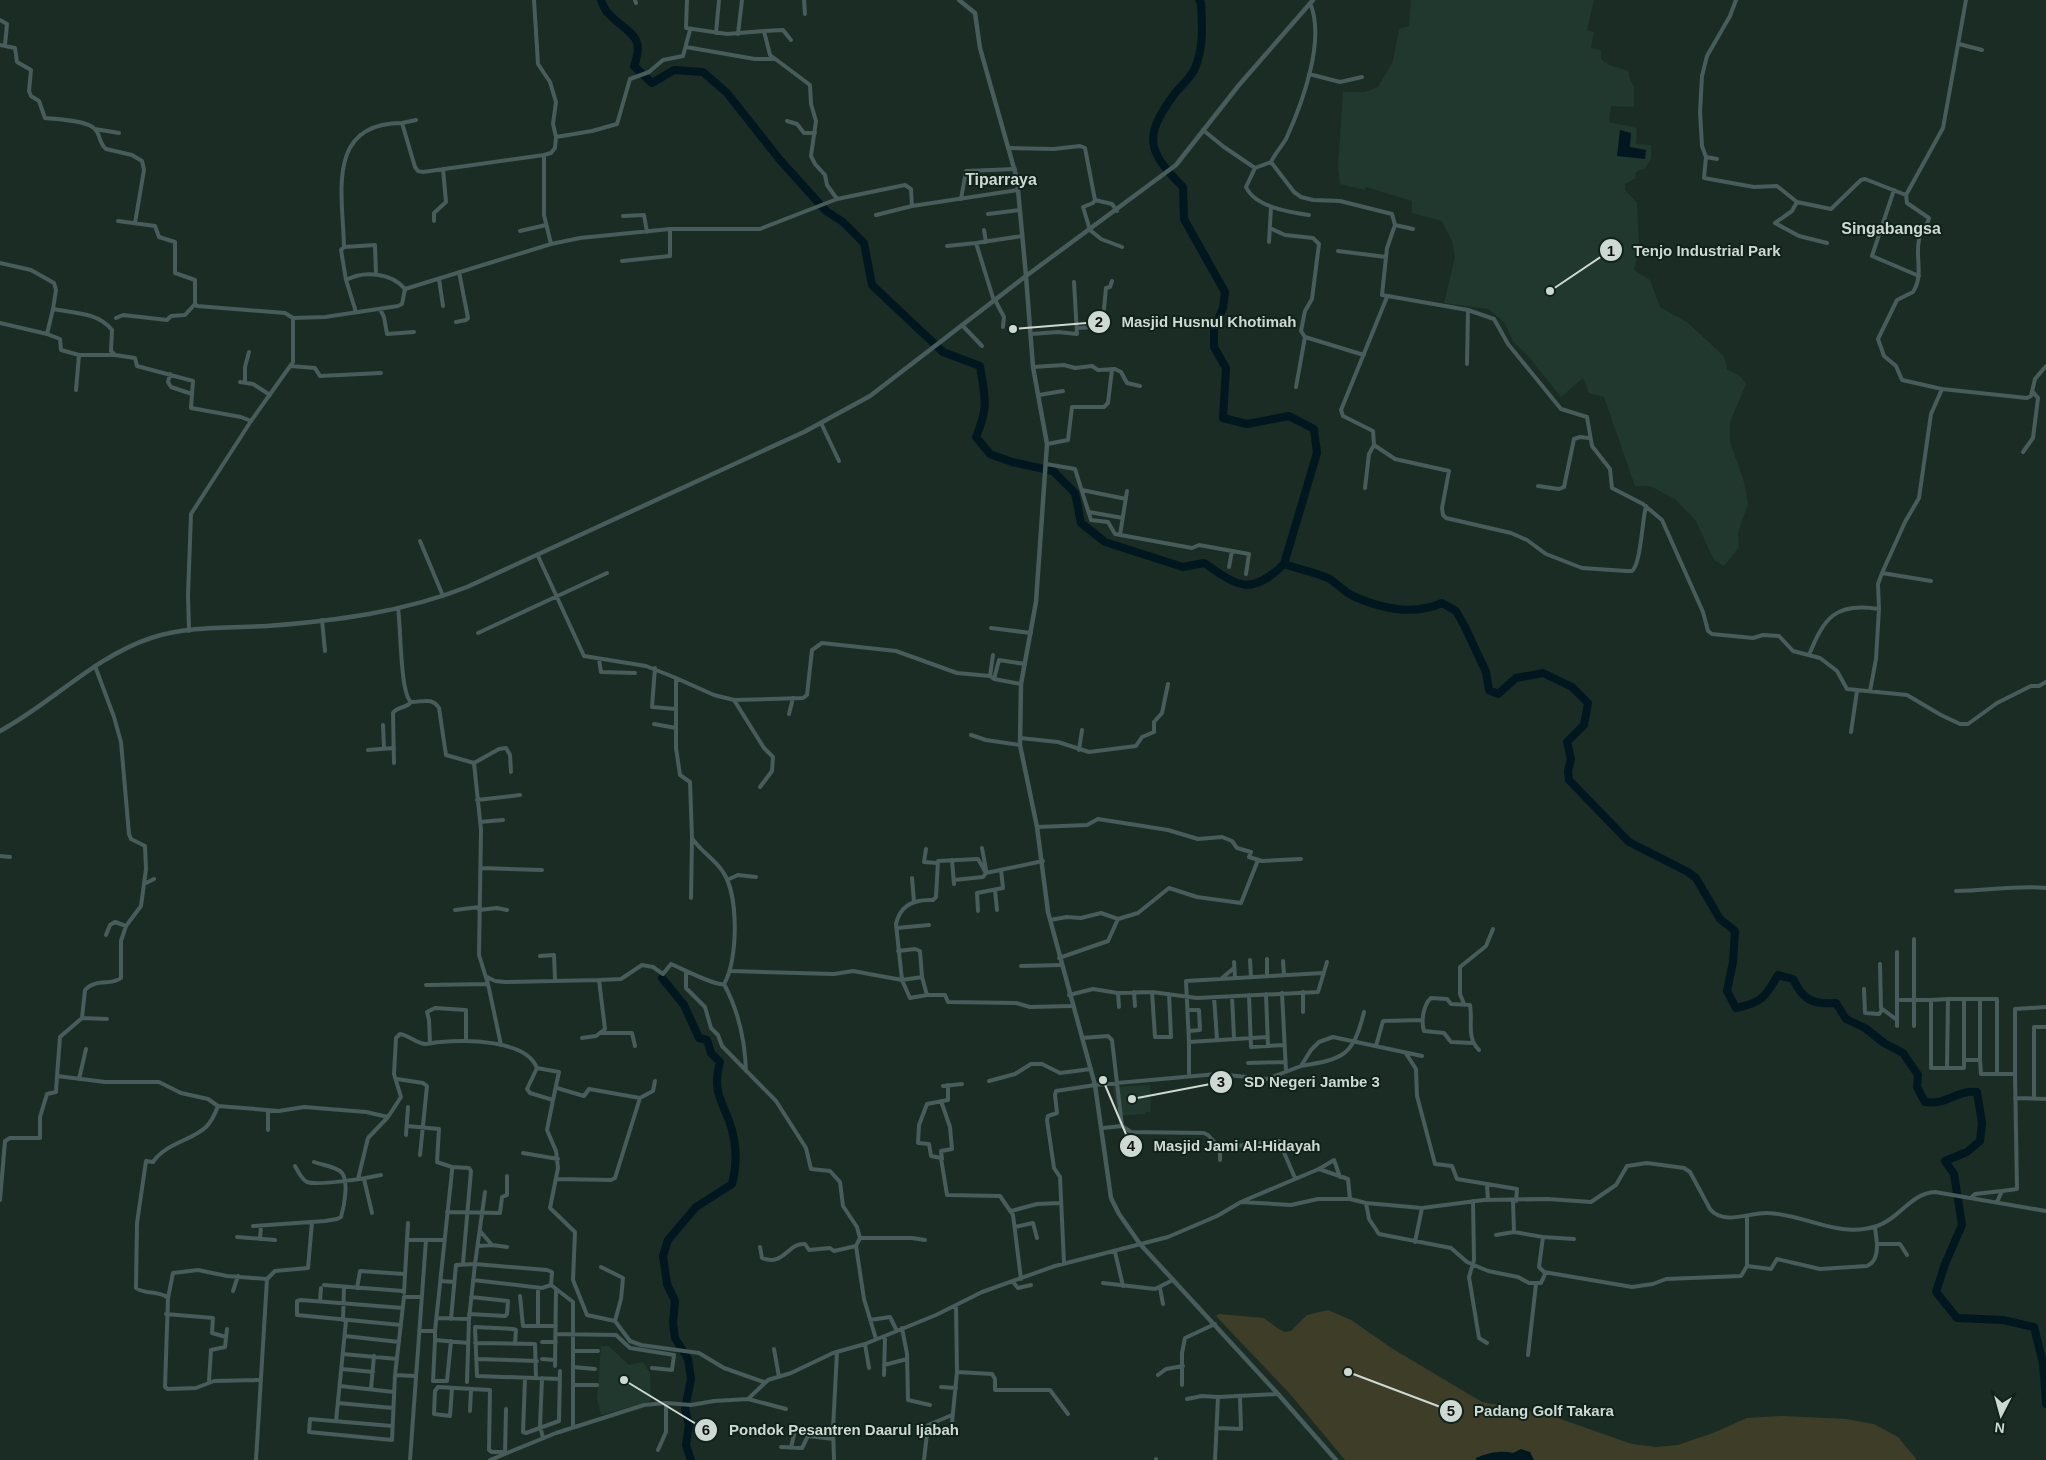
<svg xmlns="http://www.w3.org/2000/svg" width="2046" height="1460" font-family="Helvetica,sans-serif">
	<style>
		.built { fill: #21382e }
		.green { fill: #3e3e28 }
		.water { fill: #01171f }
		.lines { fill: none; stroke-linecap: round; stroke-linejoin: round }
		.river { stroke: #01171f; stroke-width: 8 }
		.minor { stroke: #475c5b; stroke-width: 4 }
		.tertiary { stroke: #475c5b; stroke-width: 4.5 }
		.labels { text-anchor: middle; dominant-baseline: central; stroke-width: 4; stroke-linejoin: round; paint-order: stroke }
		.quarter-label { font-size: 16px; font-weight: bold; fill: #ced9d4; stroke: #11221b }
		.leader { fill: none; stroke: #ced9d4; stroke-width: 2 }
		.callout-dot { fill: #ced9d4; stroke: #11221b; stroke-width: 2 }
		.mark-label { font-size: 15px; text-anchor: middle; font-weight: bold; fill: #111 }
		.callout-label { font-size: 15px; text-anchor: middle; font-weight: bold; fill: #ced9d4; stroke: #11221b; stroke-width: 4; stroke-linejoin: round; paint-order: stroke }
	</style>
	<rect width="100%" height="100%" fill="#1b2c24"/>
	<!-- built -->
	<path class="built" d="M1411,0H1594L1587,30L1594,32L1591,48L1601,50V59L1609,65L1629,71V77L1634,87V107L1611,106L1609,122L1637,128L1636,144L1651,145V158L1645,169L1639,170L1635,173L1636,178L1625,184V190L1637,203L1639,249L1634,270L1650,280L1660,307L1688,323L1724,356L1727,369L1741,377L1746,384L1730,422V442L1744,482L1748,504L1738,533L1739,547L1724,566L1714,560L1696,521L1675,499L1650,486H1635L1604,397L1589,393L1583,378L1561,397L1528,356L1513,341L1504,322L1488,309L1444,303L1455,257L1452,241L1442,221L1412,213V201L1366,187L1365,190L1340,184L1338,167L1343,92H1365L1378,87L1393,61L1399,29L1409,26Z
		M1150,1085L1151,1112H1145V1114L1117,1116L1113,1087Z
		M601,1346H609L629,1365L643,1362L650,1373L651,1401L601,1415L597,1399Z"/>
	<!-- green -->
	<path class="green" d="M1328,1310L1351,1320L1393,1349L1482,1402L1546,1414L1632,1444L1656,1447L1678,1445L1713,1433L1747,1418L1782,1416L1846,1419L1874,1424L1898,1437L1917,1460H1345L1290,1394L1216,1316L1219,1314L1264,1318L1277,1328L1285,1332L1291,1331L1307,1315Z"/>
	<!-- water -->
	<path class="water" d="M1620,130L1631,133L1630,147L1646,150L1645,159L1617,156Z
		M1521,1449L1530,1452L1534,1460H1476V1458C1487,1453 1501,1450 1513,1453Z"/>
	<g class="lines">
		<!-- river -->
		<path class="river" d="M601,0C603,5 605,11 609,14C628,34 646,34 634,66L652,83L674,70L703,72L727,93L780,160L826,211L843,222L864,243L872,285L943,352L980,366C985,398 989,406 976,437L990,454L1012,462L1053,471L1075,493L1081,523L1105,542L1183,567L1204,563C1238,586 1250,597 1284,564L1317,453L1314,429L1289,416L1247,424L1223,418L1226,368L1214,347V329L1223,308L1225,292L1184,219L1183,187C1146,150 1143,136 1176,92C1182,85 1192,76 1195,68C1204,47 1202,24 1201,3L1199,0
			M1284,564C1298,569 1314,572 1328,578C1337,583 1344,592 1353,596C1382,609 1413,616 1442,603L1456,611L1465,627L1486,672L1489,690L1498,694L1516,678L1543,673L1572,687L1588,703L1584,725L1567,742L1571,759L1568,771L1569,780L1629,842L1688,872L1696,878L1720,919L1735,931L1733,962L1727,991L1736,1008C1762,1003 1766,996 1778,975L1793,979C1803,1000 1813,1005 1836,1003L1846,1019L1865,1028L1884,1043L1903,1053L1918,1075L1917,1087L1925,1102C1949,1105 1955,1090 1977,1092L1982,1123L1980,1141L1967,1152L1945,1161L1954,1174L1962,1225L1945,1264L1936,1292L1957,1318L2003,1320L2034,1327L2043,1363L2046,1404
			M662,978L684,1005L699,1038L707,1040L711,1053L720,1062C711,1093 724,1102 732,1130C737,1149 737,1166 732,1184L696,1207L668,1240L663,1256L667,1284L675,1301L673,1323L675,1338L688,1359L691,1379L685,1409L689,1425L686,1445L691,1460"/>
		<!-- minor -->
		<path class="minor" d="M534,0L538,64L550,82L556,102L553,124L556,137L555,148L551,153L544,155V215L551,244
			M635,0L636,3
			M687,0L686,28L727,34L764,31L770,55L810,85L811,104L816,121L811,156L815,164L825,175L827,185L837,199
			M804,0L805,14
			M1736,0L1730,16L1707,56L1702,76L1700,112L1702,146L1706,157L1704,178L1754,187L1777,186L1797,202L1831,209L1861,180L1865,179L1906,195
			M0,20L7,24L5,45
			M764,31L783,30L791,40
			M716,33L719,0
			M738,34L742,0
			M1959,44L1982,50
			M0,45L15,48L17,62L31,70L29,91L31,96L39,101L45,118C56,119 87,120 95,129C100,134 99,143 106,149L132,155L142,161L144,170L135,223
			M686,47L755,59H775
			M1309,74L1340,82L1362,77
			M787,121L797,124L804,133H815
			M402,123L416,120
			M95,129L119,133
			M1203,130L1224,147L1255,168L1271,162
			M556,137L592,131L617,124L630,79L649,72L663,60L683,56L690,30
			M1010,148L1054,149L1080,146L1085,148L1095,200L1093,203L1083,207L1090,230L1101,239L1122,247
			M1706,157L1717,159
			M1271,162L1294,192L1301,197L1313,200L1340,201L1392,214L1395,225L1387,248L1382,295L1468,310L1494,319L1508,344L1561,409L1587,417L1592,446L1610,469L1612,488L1643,504L1662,520L1703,612L1708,631L1712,634L1753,638L1763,635L1779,636L1793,651L1820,658L1837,671L1847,689L1907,695L1941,715L1960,724H1968L1997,703L2031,686H2039L2046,682
			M1271,162C1275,154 1281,147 1286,139C1302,104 1326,40 1310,3
			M1255,168L1246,187C1255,207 1289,212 1309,215
			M1894,190L1872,256L1919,276
			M961,199L966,171L1015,169
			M1095,200L1112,204L1117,211
			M1797,202L1792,211L1775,223L1799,236L1827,243
			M988,214L1020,210
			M876,215L912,206
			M623,216L644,215L647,232
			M118,221L155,226L159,237L175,242V273L195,280V304L197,306L285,313L293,318L325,317L398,306L402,304L405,289L551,244L580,238L670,229H760L837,199L905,185L911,189L912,206L1018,190
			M434,221V213L446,202L443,169
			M1395,225L1413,229
			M1270,228L1285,235L1313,238L1319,244L1312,299L1305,311L1301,331L1305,337L1364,355
			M984,230L986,242
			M520,231L546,225
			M1269,242L1271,207
			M947,246L976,243
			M344,247C343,195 325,123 402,123L415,167L418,171L423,172L544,155
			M1338,251L1386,257
			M622,261L670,256V229
			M0,263L31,270L54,283L56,290L53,309C73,313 98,312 112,330L111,351L115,355L135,358L137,366L193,381L191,408L241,417L251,421L191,514L188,595L189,631
			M439,279L443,306
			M346,280C364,270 392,273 405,289
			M995,300L1004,317L1003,327
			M994,301L976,243L1022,236
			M53,309L47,334L60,339L61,350L79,355H115
			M380,309L384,317L387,334L414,332
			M356,312L346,280L341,250L344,247L375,245L376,275
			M116,318L123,315L167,320L171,316L185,315L195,304
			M456,322L466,320L468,318L459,272
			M0,323L47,334
			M962,325L982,346
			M1077,328L1097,327L1104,309L1106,288L1110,287L1112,281
			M1031,334L1058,332L1077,334L1074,282
			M1467,364L1468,310
			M290,366L315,368L320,376L381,373
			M1033,367L1064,365L1075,368L1092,366L1098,370L1115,369L1121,372L1127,383L1140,386
			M170,374L168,382L171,387L192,394
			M240,382L253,384L270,395
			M245,382V367L249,352
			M1296,387L1305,337
			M1942,389L1902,380L1896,366L1884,356L1878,339L1897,300L1913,292C1924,275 1915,258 1919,240C1920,232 1927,227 1929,218L1907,203L1906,195L1943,128L1966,0
			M76,390L79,355
			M1039,395L1063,391
			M251,421L293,362V318
			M821,423L839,461
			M1047,444L1068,440L1072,407H1104L1108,403L1112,369
			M1374,445L1373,431L1343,416L1341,410L1387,297
			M2023,452L2033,438L2038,398L2033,392
			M1046,464L1075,469L1091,520L1108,522L1115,534L1192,548L1199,545L1249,554L1246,574
			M1538,486L1559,489L1564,487L1574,439L1580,437L1589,438
			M1365,488L1369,454L1374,445L1395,459L1449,471L1442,508L1443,515L1446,518L1511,533L1527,540L1546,554L1582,568L1626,571H1632C1641,564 1642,521 1646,506
			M1082,490L1126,499
			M1089,512L1123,518
			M1120,535L1127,491
			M420,541L443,596
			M538,556L584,656L646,666L676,678V748L680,775L690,782L692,838C700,851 715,859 723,872C739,895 738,961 724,984
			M1229,567L1232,551
			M1882,573L1931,581
			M398,608C401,627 400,693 411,702C423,702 432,697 439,708L446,755L474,763L481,830L479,955L488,984L501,1045
			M322,620L325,651
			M991,628L1031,633
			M478,633L607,573
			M1809,655C1824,618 1835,602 1879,609L1878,584L1882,573L1905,522L1919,498L1931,414L1942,389L2027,398L2031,396L2035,379L2046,366
			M599,659L601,672L635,673
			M95,666L114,717L121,742L129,834L131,839L145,846L146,869L141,906L126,926L121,941V978C111,986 96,978 85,990L82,1018L60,1037L57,1076L105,1082H159L181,1093L208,1099L218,1106
			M655,668L652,707L676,709
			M990,676L993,655
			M676,678L714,695L734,700L803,698L807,695L812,650L822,643L896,651L957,673L990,676L994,679L1021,684
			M994,679L999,660L1025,664
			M1870,691L1876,659L1879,609
			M734,700L764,748L773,757L772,771L760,787
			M789,714L793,698
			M654,724L676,728
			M383,725L384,748
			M1851,732L1857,691
			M971,735L986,740L1020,745
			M1020,738L1058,742L1089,752L1136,746L1142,737L1154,732V722L1162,713L1168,684
			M368,750L394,748
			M1079,750L1082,730
			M394,763L393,713C397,706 406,709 411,702
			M474,763L499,749L506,748L510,755L511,772
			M477,800L520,795
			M480,822L503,820
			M1037,827L1087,825L1098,819L1168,830L1198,839L1222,837L1232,841L1237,848L1251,852L1249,857L1262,861L1301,859
			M982,848L986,870
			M926,849L924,862L937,863
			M0,856L10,857
			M952,860L954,884
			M481,868L542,870
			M912,878L914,902
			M727,880L738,875L756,877
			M954,880L983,877L986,873L1043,861
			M144,884L154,879
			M995,890L997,910
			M1956,891C1986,891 2016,885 2046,888
			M691,898L692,838
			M455,910L479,907
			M479,910L497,908L507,910
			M978,911L977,893L1003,888L1001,870
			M1050,920L1067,917L1081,918L1101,913L1118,919
			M897,928L929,925
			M106,935L110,925L115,922L126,926
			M1914,939V1000H1931V1068H1964V1060H1980L1981,1074H2015L2017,1189L2002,1191L1997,1202
			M898,951L915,949L920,951L922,977
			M1897,952V1026
			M540,956L554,955L555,979
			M1059,958L1108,941L1118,919L1138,913L1169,888L1197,897L1241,903L1258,860
			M1267,959V976
			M1250,960L1251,977
			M1283,961L1284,975
			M1234,962L1235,977
			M1880,964L1881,1008L1897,1020
			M1021,966L1061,965
			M731,971L834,974L853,971L902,980L922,977L927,995H945L948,1002L1016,1003L1030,1007L1072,1006
			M686,973V988L705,1007L711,1028L718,1035L722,1046L776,1101L806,1148L811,1169L830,1171L840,1182L843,1206L857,1227L860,1238L856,1246
			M487,977L495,981L505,982L599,980
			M1222,978L1234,968
			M724,984C739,1012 745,1039 746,1071
			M426,985L488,984
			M1864,989L1865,1013L1879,1014L1882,1010
			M1134,992L1135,1006
			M1152,992L1155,1037H1171L1169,994
			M1118,993L1119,1007
			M1282,993L1286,1071
			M1266,994L1268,1046
			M927,995L910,998L902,980L896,924C900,905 915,899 933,900L936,897L938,861L978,859L986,873
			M1069,995L1093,989L1118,993L1152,992L1197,998L1318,992L1327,962
			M1249,995L1251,1047L1284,1045
			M1232,996L1234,1038
			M1214,997L1217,1039
			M1948,999H1964V1060
			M1964,999H1997V1074
			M1980,999V1060
			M1897,1000H1914V1026
			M1931,1000L1948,999L1947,1067
			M1464,1004L1460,994V967L1486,946L1493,929
			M1188,1010H1199L1200,1030L1189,1031
			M1303,1012V992
			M82,1018L107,1019
			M602,1033H632L635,1046
			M1267,1037L1189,1042L1186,981L1323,973
			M582,1038L596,1036L605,1029L599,980L621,979L642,965L653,967L663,974L671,964C681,968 715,986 724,984
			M1082,1038L1108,1036L1112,1040L1122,1126
			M430,1043L429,1020L427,1012L435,1008L466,1010V1041
			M1472,1043L1451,1042L1444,1033L1424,1031C1421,1022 1423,1005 1431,998L1447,999L1451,1004L1470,1005C1473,1022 1466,1037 1479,1050
			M1376,1046L1383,1021L1422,1020
			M1405,1052L1416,1069L1417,1096L1435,1164L1452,1166L1457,1179L1517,1189L1516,1201
			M1248,1063L1285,1062
			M1301,1066C1344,1059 1353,1056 1364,1012
			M537,1068L527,1089L530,1093L553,1100L547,1130L556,1151L558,1168L550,1208L575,1232L573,1280L587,1315L615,1321L630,1341L641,1345L699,1353L724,1368L764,1382
			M537,1068L559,1072L553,1100
			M1189,1073V1042
			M2015,1074V1009L2046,1007
			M79,1079L86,1049
			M397,1079L423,1083L427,1086L420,1155
			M989,1081L1015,1074L1031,1064H1042L1060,1073L1091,1069
			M948,1085V1100L927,1104L919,1125L918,1143L929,1144L931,1156L941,1158L947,1195L1000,1196L1013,1215L1021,1279
			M943,1086L962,1084
			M557,1088L584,1096L589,1089L640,1098L653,1091L655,1081
			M2015,1098L2046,1099
			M2034,1099V1027H2046
			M941,1101L950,1127L952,1149L941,1151L942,1159
			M407,1126L439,1129L437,1162L452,1167V1171L435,1331H419
			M1103,1128L1122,1126L1131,1132L1204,1133L1208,1135L1220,1148V1160
			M268,1130V1111
			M406,1135L408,1107
			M1220,1148L1279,1141L1295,1178
			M523,1153L558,1159
			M295,1166C298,1171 301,1179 307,1182C318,1186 368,1178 381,1175
			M452,1167L469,1168L471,1171L463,1263
			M1319,1169L1334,1160L1340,1177
			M358,1179L368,1138L388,1117
			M364,1179L372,1213
			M557,1179L611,1180L615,1178L640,1098
			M1487,1185L1488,1200
			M1971,1198L1975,1194L2002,1191
			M0,1200L5,1141L10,1138H40V1117L47,1094L56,1092L57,1076
			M1243,1201L1319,1169L1348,1179L1350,1199
			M1473,1201L1474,1260L1469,1277L1479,1338L1487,1343
			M1513,1201L1514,1232
			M1366,1203L1369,1219L1379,1234L1451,1248L1467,1262L1488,1271L1518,1277L1529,1283H1541L1546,1272
			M1011,1211L1037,1204L1060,1203
			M447,1212L500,1213L502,1197L507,1195V1176
			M253,1226L325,1221L337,1219L341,1217C344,1207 350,1178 340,1171C333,1166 322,1165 314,1162
			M1015,1227L1033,1223L1037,1238
			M1875,1227L1877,1244H1900L1907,1255
			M480,1231L492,1245
			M1496,1235L1514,1232L1543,1237L1539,1267L1544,1272L1632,1287L1653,1284L1666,1279L1741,1276L1747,1266V1216
			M237,1237L275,1240
			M1543,1237L1574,1239
			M860,1238H912L925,1240
			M260,1239L261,1226
			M407,1240H445
			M1415,1242L1422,1208
			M478,1246L492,1245L507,1247
			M760,1247L762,1258C784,1267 788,1242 805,1244L809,1250L830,1248L834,1251L856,1246L864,1299L876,1339
			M1115,1252L1123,1286
			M1064,1263L1060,1177L1054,1168L1047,1120L1048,1116L1057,1113L1055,1095L1056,1091L1095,1085L1217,1074L1267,1079L1301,1066L1311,1050L1319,1042L1333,1037L1422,1056
			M1747,1266L1771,1269L1777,1259L1820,1269L1867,1266C1876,1262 1877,1253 1877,1244
			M601,1267L623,1278L621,1299L615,1321
			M441,1281L454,1282
			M1013,1282L1018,1288L1031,1285
			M1103,1283L1155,1289L1173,1280
			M324,1285L403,1291
			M551,1285L573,1302V1427
			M357,1288L360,1271L404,1274
			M1160,1288L1163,1304
			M233,1291L238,1276
			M404,1293L408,1223
			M520,1296L523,1326H556
			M168,1298L173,1273L198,1270L227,1276L267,1279
			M320,1301L321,1288
			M166,1314L213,1318L212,1333L226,1337
			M469,1314L505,1316L507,1314L508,1301L471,1297
			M437,1318L469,1319L475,1264L547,1270L552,1272L551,1285L542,1288L473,1280
			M451,1319L456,1265L475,1264L485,1192
			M343,1320L344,1287
			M870,1320L890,1317L897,1331
			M401,1325L297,1315V1301L301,1300L403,1308
			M538,1326V1288
			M902,1328L907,1354L908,1400L930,1405
			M435,1331V1340L468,1343
			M556,1334L616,1335L630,1348L674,1355L672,1370L652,1368
			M345,1336L399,1342
			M435,1340L433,1381H447L451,1341
			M542,1342H556
			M475,1343L535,1344L536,1378
			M515,1344L516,1330L513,1329L475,1327L477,1376L560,1379
			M865,1344L869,1368
			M774,1349L779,1377
			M573,1351H598
			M343,1354L397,1359
			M1528,1355L1536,1284
			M476,1359L537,1361
			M542,1359L555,1360
			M884,1365L907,1359
			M555,1366L556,1290
			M573,1367L595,1369
			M342,1369L373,1372
			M957,1372L992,1374L995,1379V1390H1050L1068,1414
			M395,1375L415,1376
			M884,1375L885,1336
			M1158,1375L1166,1369L1183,1366
			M525,1378L523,1432L526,1433L559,1421L560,1371
			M542,1378L540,1426L543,1438
			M259,1380L214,1381L196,1388L168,1389L165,1387L168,1298C159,1290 145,1295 136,1288L137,1223L146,1161L153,1162C166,1143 191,1141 206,1127C212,1121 215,1114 218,1106L279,1111L304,1107L366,1112L388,1117L401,1097L394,1074L396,1038L400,1034C408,1035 416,1043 425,1044C430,1044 435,1042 440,1042C465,1040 526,1039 537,1068
			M209,1381L211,1350L225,1347L227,1329
			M467,1382L469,1319
			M573,1385H597
			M1182,1385V1353L1185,1338L1215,1324
			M340,1386L394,1392
			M941,1387L956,1388
			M452,1388L450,1416L434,1414L435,1391L438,1387L490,1390L489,1450L492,1452H505
			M371,1389L374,1356
			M748,1399L786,1409
			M1187,1399L1202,1396L1218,1397
			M338,1403L393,1408
			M470,1411L471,1389
			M336,1421L346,1321
			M392,1426L310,1419L309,1432L392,1440L395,1375L404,1297H421
			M1217,1428L1241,1429L1240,1397
			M951,1433L957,1372L956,1305
			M781,1447L802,1448L808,1436L833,1439
			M791,1448L795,1430
			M658,1450L666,1432V1403
			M505,1454L506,1409
			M256,1460L267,1279L275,1271L308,1268L312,1222
			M410,1460L426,1240
			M490,1460L556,1433L644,1405L666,1403L691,1405L714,1401L748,1399L768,1380L791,1373L833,1353L865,1344L936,1315L982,1292L1055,1266L1168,1237L1217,1216L1241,1202L1291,1205L1318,1199H1350L1366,1203L1422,1208L1484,1200L1548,1199L1591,1202L1616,1185L1627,1166L1647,1163L1684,1168L1690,1172L1710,1209C1724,1226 1750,1212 1768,1213C1805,1214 1838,1239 1877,1226C1899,1219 1911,1193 1935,1192L2046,1211
			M834,1460L833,1429L837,1352
			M924,1460L928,1425L952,1415
			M1156,1460V1459
			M1215,1460L1218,1397L1278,1394"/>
		<!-- tertiary -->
		<path class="tertiary" d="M1313,0L1239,85L1176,165L1026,276L1033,367L1047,444L1036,602L1021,684L1020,745L1037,827L1048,912L1095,1085L1111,1198L1119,1214L1140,1244L1278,1394L1336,1460
			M0,731C52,703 94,657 151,638C186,626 230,628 267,626C335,621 404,612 467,587L804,432L870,396L1026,276L1017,179L980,48L975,13L959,0"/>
	</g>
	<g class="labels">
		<!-- quarter labels -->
		<g class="quarter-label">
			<text x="1001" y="179">Tiparraya</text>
			<text x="1891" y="228">Singabangsa</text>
		</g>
	</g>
	<!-- callouts -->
	<path class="leader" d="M1550 291L1611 250M1013 329L1099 322M1132 1099L1221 1082M1103 1080L1131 1146M1348 1372L1451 1411M624 1380L706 1430"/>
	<g class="callout-dot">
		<circle cx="1550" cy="291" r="5"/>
		<circle cx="1013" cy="329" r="5"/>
		<circle cx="1132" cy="1099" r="5"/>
		<circle cx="1103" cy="1080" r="5"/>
		<circle cx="1348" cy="1372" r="5"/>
		<circle cx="624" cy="1380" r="5"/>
		<circle cx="1611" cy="250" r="12"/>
		<circle cx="1099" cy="322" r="12"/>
		<circle cx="1221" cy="1082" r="12"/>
		<circle cx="1131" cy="1146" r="12"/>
		<circle cx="1451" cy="1411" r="12"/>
		<circle cx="706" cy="1430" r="12"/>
	</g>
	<g class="mark-label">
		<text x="1611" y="256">1</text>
		<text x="1099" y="327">2</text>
		<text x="1221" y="1087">3</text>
		<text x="1131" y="1151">4</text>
		<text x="1451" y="1416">5</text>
		<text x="706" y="1435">6</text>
	</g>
	<g class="callout-label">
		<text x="1707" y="256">Tenjo Industrial Park</text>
		<text x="1209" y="327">Masjid Husnul Khotimah</text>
		<text x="1312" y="1087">SD Negeri Jambe 3</text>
		<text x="1237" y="1151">Masjid Jami Al-Hidayah</text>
		<text x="1544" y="1416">Padang Golf Takara</text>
		<text x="844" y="1435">Pondok Pesantren Daarul Ijabah</text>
	</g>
	<!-- north arrow -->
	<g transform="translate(2001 1415) rotate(186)" stroke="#11221b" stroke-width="4" paint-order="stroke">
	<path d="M0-4L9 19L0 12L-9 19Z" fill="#ced9d4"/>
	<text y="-8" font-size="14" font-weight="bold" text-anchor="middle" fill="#ced9d4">N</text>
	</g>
</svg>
